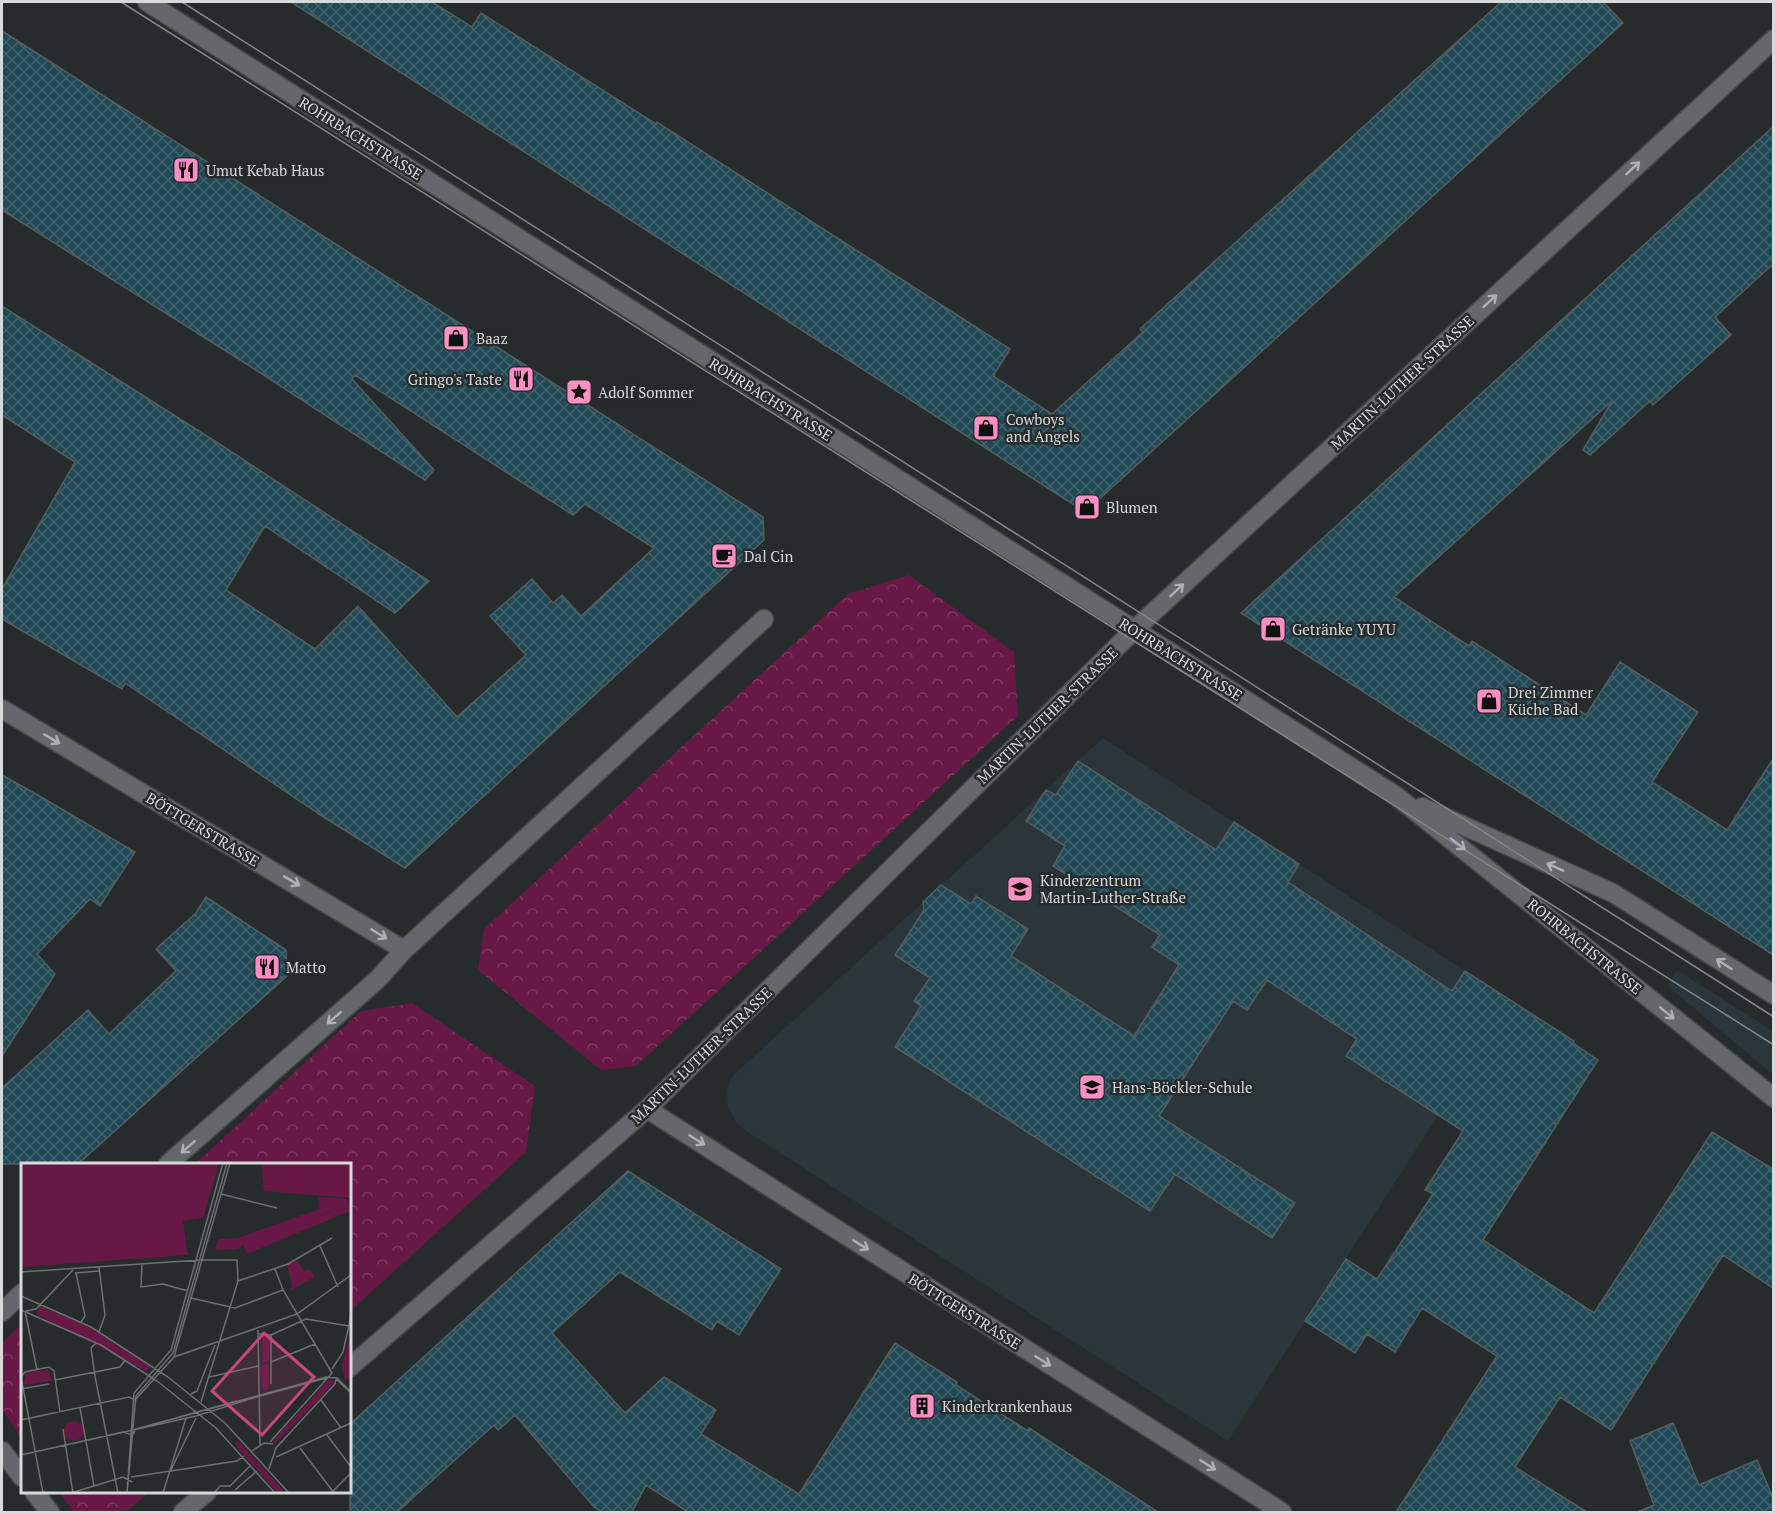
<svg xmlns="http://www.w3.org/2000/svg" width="1775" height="1514" font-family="'PT Serif',serif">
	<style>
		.built { fill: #2a363a }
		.forest { fill: url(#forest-crowns) }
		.building { fill: url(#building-cross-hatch); stroke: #575d5f; stroke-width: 1.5 }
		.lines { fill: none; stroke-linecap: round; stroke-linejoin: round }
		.street-casing { stroke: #434748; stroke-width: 21 }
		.secondary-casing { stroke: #434748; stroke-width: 21 }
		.street { stroke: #63696b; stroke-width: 18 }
		.secondary { stroke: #63696b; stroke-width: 18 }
		.tram { stroke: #828687; stroke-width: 1.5 }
		.oneway { stroke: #aeb2b4 }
		.labels { text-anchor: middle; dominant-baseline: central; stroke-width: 5; stroke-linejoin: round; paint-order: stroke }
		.street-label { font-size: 15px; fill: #d6dadb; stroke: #262b2c }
		.poi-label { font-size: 15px; fill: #d6dadb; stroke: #262b2c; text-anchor: start }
		.inset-road { fill: none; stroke: #6c7172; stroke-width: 1.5 }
		.view { fill: #c7487b; fill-opacity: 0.15; stroke: #c7487b; stroke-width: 3 }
		.inset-edge { fill: none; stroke: #d6dadb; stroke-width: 3 }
	</style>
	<defs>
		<pattern id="forest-crowns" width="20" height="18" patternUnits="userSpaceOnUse" patternTransform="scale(1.5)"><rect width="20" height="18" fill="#681845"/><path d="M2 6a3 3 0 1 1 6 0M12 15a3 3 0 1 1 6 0" fill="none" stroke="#7d395f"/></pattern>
		<pattern id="building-cross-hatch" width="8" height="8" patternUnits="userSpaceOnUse" patternTransform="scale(1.5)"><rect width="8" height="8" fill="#214955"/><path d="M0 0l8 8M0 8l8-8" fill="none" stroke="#40636d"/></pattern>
	</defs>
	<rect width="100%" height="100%" fill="#262b2c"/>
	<!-- built -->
	<path class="built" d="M1103,738L1512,1001L1228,1441L743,1129L736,1122L728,1108L727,1090L732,1077L739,1070Z
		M1677,970L1773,1031V1075L1668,986Z"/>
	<!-- forest -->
	<path class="forest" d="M909,575L1014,652L1018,716L636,1066L601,1070L478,970L484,929L848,594Z
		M412,1003L535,1086L526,1152L350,1311V1164H195L361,1011Z
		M22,1324V1439L2,1409V1343Z
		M59,1492H149L129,1510L107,1512H74Z"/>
	<!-- building -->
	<path class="building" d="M291,2H432L472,27L481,13L656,124L657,122L1010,349L993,376L1052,414L1143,332L1140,329L1501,2H1603L1623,23L1085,512Z
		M2,31L763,517L764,540L405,868L319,814L125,683L122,689L2,619V589L75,462L2,415V306L221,445L429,581L395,613L265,526L226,590L315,649L358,606L457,717L526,655L490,616L532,579L553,603L562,595L581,616L654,548L585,504L573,515L355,375L352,379L434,470L425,480L245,363L2,210Z
		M1773,127V264L1715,317L1731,335L1653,405L1650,401L1590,455L1583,450L1612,401L1394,597L1469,646L1472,641L1586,715L1620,662L1698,712L1652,782L1727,830L1773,759V955L1241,613Z
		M1078,761L1216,850L1234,822L1299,864L1288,882L1452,991L1465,971L1574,1041L1573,1043L1598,1060L1483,1240L1594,1313L1712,1132L1773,1169V1288L1723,1255L1611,1430L1560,1397L1515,1467L1587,1512H1396L1497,1356L1422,1308L1395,1352L1367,1334L1355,1353L1305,1321L1346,1259L1377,1279L1433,1194L1425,1190L1463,1131L1346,1056L1357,1039L1267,980L1247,1010L1233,1001L1159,1116L1295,1203L1272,1238L1175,1174L1150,1211L895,1047L921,1006L914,1001L930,978L895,955L924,910L923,902L941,885L971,904L976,896L1028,929L1011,956L1134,1036L1179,965L1152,947L1160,935L1053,866L1065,846L1026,821L1046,790L1056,795Z
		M2,775L36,794L135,852L100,906L90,899L37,954L55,974L2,1056Z
		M206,897L286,950L287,976L78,1164H2V1088L88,1010L109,1034L176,971L156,949L196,913Z
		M628,1171L781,1269L739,1335L717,1321L712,1330L620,1272L552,1333L625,1413L664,1377L716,1410L701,1434L799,1494L895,1343L957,1382L956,1385L1028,1431L1029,1428L1158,1512H688L646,1485L632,1512H602L594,1507L515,1415L498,1430L494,1425L397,1512H350V1424Z
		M1673,1423L1699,1485L1757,1460L1773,1498V1512H1637L1654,1505L1630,1441Z"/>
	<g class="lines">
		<defs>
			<path id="street" d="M2,709L404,950
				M647,1109L1282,1512
				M168,1164L378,979L404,950L764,619
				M2,1312L22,1293
				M350,1367L647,1109L1134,630L1774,39
				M2,1451L22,1477
				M34,1492L50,1512
				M183,1512L207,1492"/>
			<path id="secondary" d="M147,2L1395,795L1774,1098
				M1422,807L1613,893L1774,995"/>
		</defs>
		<!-- street casing -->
		<use href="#street" class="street-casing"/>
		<!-- secondary casing -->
		<use href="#secondary" class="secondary-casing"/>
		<!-- street -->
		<use href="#street" class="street"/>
		<!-- secondary -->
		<use href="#secondary" class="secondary"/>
		<!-- tram -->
		<path class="tram" d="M121,2L1774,1045
			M182,2L1774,1017"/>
	</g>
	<!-- one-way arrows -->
	<defs><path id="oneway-shaft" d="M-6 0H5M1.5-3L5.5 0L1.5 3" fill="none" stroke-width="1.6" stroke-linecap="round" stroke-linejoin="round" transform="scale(1.5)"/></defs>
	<g class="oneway">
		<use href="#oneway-shaft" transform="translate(1633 168) rotate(-43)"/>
		<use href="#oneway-shaft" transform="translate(1490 301) rotate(-43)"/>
		<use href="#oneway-shaft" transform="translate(1177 590) rotate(-43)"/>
		<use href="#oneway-shaft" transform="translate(52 739) rotate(31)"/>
		<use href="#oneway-shaft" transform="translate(1458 844) rotate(38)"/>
		<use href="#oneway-shaft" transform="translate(1555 867) rotate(-156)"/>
		<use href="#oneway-shaft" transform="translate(292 881) rotate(31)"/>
		<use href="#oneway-shaft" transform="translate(379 934) rotate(32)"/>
		<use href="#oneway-shaft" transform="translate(1724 964) rotate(-147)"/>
		<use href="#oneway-shaft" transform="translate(1667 1013) rotate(39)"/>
		<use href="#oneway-shaft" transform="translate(334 1018) rotate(139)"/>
		<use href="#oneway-shaft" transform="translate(697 1140) rotate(32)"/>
		<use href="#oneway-shaft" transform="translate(188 1147) rotate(139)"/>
		<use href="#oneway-shaft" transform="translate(861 1245) rotate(32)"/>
		<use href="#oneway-shaft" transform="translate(1043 1361) rotate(32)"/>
		<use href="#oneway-shaft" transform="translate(1208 1465) rotate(32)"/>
	</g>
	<!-- icons -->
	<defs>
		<symbol id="restaurant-square" viewBox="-11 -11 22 22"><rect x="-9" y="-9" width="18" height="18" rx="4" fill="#fc8fc3" stroke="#262b2c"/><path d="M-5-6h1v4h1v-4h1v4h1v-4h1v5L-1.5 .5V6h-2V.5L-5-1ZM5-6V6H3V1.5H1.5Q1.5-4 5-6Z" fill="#111"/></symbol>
		<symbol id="shop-square" viewBox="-11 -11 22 22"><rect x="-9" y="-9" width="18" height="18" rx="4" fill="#fc8fc3" stroke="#262b2c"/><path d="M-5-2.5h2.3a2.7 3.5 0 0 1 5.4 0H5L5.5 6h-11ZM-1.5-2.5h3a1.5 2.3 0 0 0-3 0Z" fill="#111"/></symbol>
		<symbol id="sight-square" viewBox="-11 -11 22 22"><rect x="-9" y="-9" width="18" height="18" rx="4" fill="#fc8fc3" stroke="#262b2c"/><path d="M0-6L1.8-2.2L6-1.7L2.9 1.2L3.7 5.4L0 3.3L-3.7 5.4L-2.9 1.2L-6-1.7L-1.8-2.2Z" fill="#111"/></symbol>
		<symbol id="cafe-square" viewBox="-11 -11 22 22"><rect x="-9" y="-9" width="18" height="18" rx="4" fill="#fc8fc3" stroke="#262b2c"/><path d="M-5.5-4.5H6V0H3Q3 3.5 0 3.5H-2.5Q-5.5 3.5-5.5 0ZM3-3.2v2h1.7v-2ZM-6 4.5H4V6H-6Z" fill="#111"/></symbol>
		<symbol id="school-square" viewBox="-11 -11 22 22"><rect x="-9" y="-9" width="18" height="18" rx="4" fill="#fc8fc3" stroke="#262b2c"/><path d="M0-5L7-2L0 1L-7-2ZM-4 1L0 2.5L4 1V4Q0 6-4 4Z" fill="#111"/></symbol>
		<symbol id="building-square" viewBox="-11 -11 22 22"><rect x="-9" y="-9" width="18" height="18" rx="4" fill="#fc8fc3" stroke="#262b2c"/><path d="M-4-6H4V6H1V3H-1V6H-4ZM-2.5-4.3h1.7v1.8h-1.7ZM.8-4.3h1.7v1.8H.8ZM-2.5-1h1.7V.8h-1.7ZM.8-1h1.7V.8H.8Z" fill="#111"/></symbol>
	</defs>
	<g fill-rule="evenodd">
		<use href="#restaurant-square" x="171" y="155" width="30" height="30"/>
		<use href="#shop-square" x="441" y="323" width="30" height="30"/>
		<use href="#restaurant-square" x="506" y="364" width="30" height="30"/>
		<use href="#sight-square" x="564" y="377" width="30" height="30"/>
		<use href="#shop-square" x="971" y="413" width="30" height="30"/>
		<use href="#shop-square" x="1072" y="492" width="30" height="30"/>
		<use href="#cafe-square" x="709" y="541" width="30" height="30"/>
		<use href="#shop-square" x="1258" y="614" width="30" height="30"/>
		<use href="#shop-square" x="1474" y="686" width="30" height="30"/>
		<use href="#school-square" x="1005" y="874" width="30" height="30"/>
		<use href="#restaurant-square" x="252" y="952" width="30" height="30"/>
		<use href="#school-square" x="1077" y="1072" width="30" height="30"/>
		<use href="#building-square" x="907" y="1391" width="30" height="30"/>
	</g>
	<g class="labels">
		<!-- street labels -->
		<g class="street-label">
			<text transform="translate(361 138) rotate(32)">ROHRBACHSTRASSE</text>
			<text transform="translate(1402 382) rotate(-43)">MARTIN-LUTHER-STRASSE</text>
			<text transform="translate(771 399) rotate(32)">ROHRBACHSTRASSE</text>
			<text transform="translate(1181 659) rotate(32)">ROHRBACHSTRASSE</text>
			<text transform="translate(1047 715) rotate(-44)">MARTIN-LUTHER-STRASSE</text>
			<text transform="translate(203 829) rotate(31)">BÖTTGERSTRASSE</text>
			<text transform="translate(1585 946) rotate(39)">ROHRBACHSTRASSE</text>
			<text transform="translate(701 1055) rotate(-44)">MARTIN-LUTHER-STRASSE</text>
			<text transform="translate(965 1311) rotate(32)">BÖTTGERSTRASSE</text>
		</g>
		<!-- poi labels -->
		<g class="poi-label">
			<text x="206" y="170">Umut Kebab Haus</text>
			<text x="476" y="338">Baaz</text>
			<text x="502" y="379" text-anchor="end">Gringo's Taste</text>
			<text x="598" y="392">Adolf Sommer</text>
			<text x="1006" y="419">Cowboys<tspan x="1006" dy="17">and Angels</tspan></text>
			<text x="1106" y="507">Blumen</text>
			<text x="744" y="556">Dal Cin</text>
			<text x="1292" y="629">Getränke YUYU</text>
			<text x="1508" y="692">Drei Zimmer<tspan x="1508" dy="17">Küche Bad</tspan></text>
			<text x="1040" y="880">Kinderzentrum<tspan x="1040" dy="17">Martin-Luther-Straße</tspan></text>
			<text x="286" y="967">Matto</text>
			<text x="1112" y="1087">Hans-Böckler-Schule</text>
			<text x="942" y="1406">Kinderkrankenhaus</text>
		</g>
	</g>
	<!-- overview -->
	<g transform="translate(21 1163)">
		<rect width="330" height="330" fill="#262b2c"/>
		<path d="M298,34L327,36L329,49L322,51L318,44L299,53ZM276,97L283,108L289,106L294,114L268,128L271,123L266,101ZM19,143L66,163L130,204L125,208L15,151ZM330,170V215L324,217L321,201ZM241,172L249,173L248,198L242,200ZM247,201L248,225L242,228L239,204ZM27,206L31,218L3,222L5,210ZM308,216L314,219L254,281L252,278ZM43 268a10 10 0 1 1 20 0a10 10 0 1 1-20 0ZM216,277L262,327L261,329L255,328L214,282Z" fill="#681845"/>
		<path d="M0,0H198L182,55L162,58L167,92L0,104Z" fill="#681845"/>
		<path d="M240,0H330V35L243,28ZM318,44L322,51L226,91L222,81L217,86L194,87L198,76L217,75L298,46L300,53Z" fill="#681845"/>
		<path class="inset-road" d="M200,31L256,45M299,83L317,124M179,97H216L217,118L180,239M121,101L120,124L142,121L167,128M78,104L84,152L78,169M0,109L179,97M54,110L78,108M55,110L64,153L60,159M217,118L267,101L311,75M0,133L70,164L147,214L204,260L268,330M170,135L214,145L262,127M0,147L80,182L136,218L195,265L254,330M4,148L16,207M5,148L15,146L52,107M237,167L239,282M238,171L250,172L285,156L328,163M250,172V221M75,180L70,185L74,213L97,330M153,194L276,151L330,112M250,199L294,181M311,206L322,189L330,153M188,214L237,203M314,215L330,230M34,217L99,204L104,197M0,226L28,221M170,231L176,228L194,182M114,237L153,194L209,0M225,237L309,214M300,237L320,265M59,245L73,323M158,254L216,238M0,257L108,234L114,237M42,266L52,330M306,272L330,304M110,275L115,266L305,214L316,215L330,229M249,279L311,210L262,127L254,106M279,285L313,330M231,288L243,280L252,281M0,292L175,253L226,237M0,292L102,269L109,271L111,277M255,294L330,260M248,306L255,285L314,221L315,215M150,307L175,255M110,314L216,298L223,293M209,323L230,302M214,327L236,308M311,329L330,310M22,330L0,214L4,209L28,204L33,208L39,249M50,330L102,314L111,319M106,330L113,230L150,187L202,0M106,330L115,233L152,190L206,0M142,330L165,255M193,330L199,323H210"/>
		<path class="view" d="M243,170L293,214L241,272L191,228Z"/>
		<rect width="330" height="330" class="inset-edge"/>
	</g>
	<!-- border -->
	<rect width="1775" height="1514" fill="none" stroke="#d6dadb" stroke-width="6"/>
</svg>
